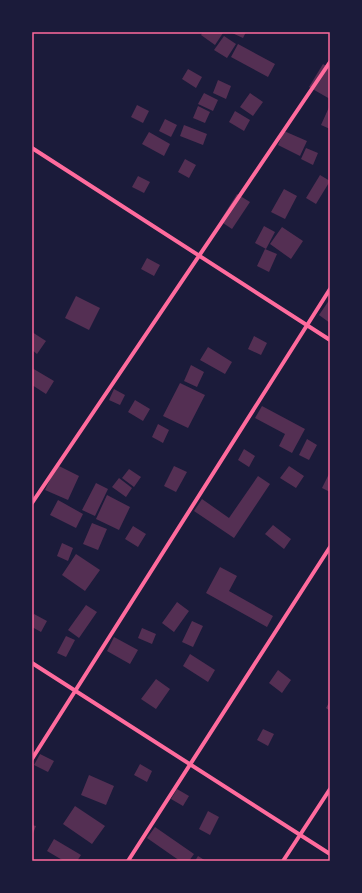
<svg xmlns="http://www.w3.org/2000/svg" width="362" height="893" font-family="Manrope,sans-serif">
	<style>
		.building { fill: #542f53 }
		.lines { fill: none; stroke-linecap: round; stroke-linejoin: round }
		.minor { stroke: #ff6b9d; stroke-width: 4 }
		.neatline { fill: none; stroke: #ff6b9d; stroke-width: 1.5 }
	</style>
	<rect width="100%" height="100%" fill="#1b1b3a"/>
	<!-- building -->
	<path class="building" d="M203,32H222L223,33L215,45L201,35Z
		M230,32H246L243,38Z
		M224,36L236,44L227,58L214,50Z
		M238,44L275,64L268,77L231,57Z
		M323,64L330,68V99L309,87Z
		M188,69L202,77L196,88L182,79Z
		M218,80L231,86L226,99L213,93Z
		M204,93L218,100L213,111L198,104Z
		M250,93L263,102L253,116L240,107Z
		M137,105L149,111L143,123L131,117Z
		M330,105V129L321,125Z
		M198,106L210,112L205,123L193,118Z
		M235,111L250,120L244,131L229,122Z
		M165,119L177,125L171,137L159,131Z
		M184,125L207,134L203,145L180,136Z
		M284,131L307,141L300,156L278,145Z
		M149,132L170,144L164,156L142,144Z
		M306,148L318,153L313,165L301,159Z
		M185,159L196,165L189,178L178,172Z
		M320,175L330,181L316,204L306,198Z
		M138,176L150,182L144,193L132,187Z
		M284,189L297,196L285,219L271,212Z
		M237,194L250,202L232,229L220,221Z
		M264,226L275,232L266,249L255,243Z
		M282,227L303,241L291,259L270,244Z
		M265,249L277,254L269,272L257,266Z
		M147,258L160,265L154,276L141,269Z
		M76,296L100,308L89,330L65,318Z
		M330,299V323L319,315Z
		M32,332L46,341L37,354L32,350Z
		M254,336L267,343L261,355L248,349Z
		M208,347L232,362L225,374L200,360Z
		M191,365L204,372L197,387L184,381Z
		M32,368L54,381L46,394L32,385Z
		M180,383L205,395L188,428L163,416Z
		M114,389L125,395L120,405L109,400Z
		M135,400L150,409L143,421L128,412Z
		M262,406L305,429L292,453L279,446L285,434L255,418Z
		M158,424L169,430L163,443L152,437Z
		M307,439L317,445L309,460L299,455Z
		M244,449L255,456L249,467L238,460Z
		M57,465L79,476L68,500L45,490Z
		M174,466L187,472L176,492L164,486Z
		M289,466L304,476L296,488L280,478Z
		M129,469L141,477L134,487L122,478Z
		M330,472V492L322,488Z
		M258,476L270,484L234,538L194,511L202,499L229,518Z
		M119,478L132,488L126,497L112,487Z
		M96,483L108,489L95,516L82,510Z
		M107,495L130,507L119,530L96,519Z
		M58,500L83,514L76,528L50,515Z
		M92,523L107,529L98,550L83,544Z
		M273,525L291,539L284,549L265,534Z
		M133,526L146,534L138,547L125,539Z
		M62,543L73,548L68,561L57,556Z
		M76,554L100,570L85,591L62,575Z
		M220,567L237,576L229,591L273,616L267,627L206,593Z
		M177,602L189,611L174,632L162,623Z
		M86,605L97,612L79,638L68,630Z
		M34,614L47,621L41,632L32,627V617Z
		M192,621L203,626L193,647L182,642Z
		M142,628L156,634L152,644L138,638Z
		M66,636L75,640L66,657L57,653Z
		M114,637L138,650L130,664L107,651Z
		M190,654L215,670L208,682L183,666Z
		M278,670L291,680L282,693L269,683Z
		M156,679L170,689L156,709L141,699Z
		M330,701V711L326,708Z
		M263,729L274,734L268,746L257,740Z
		M40,754L54,761L48,772L34,765Z
		M140,764L152,771L147,782L134,775Z
		M89,775L114,786L106,805L81,795Z
		M177,789L189,796L183,806L171,799Z
		M75,806L105,826L92,844L63,824Z
		M208,811L219,817L210,835L199,829Z
		M32,825L36,826L32,836Z
		M155,827L194,854L189,861H180L147,838Z
		M54,839L81,855L77,861H64L47,851Z
		M198,856L206,861H195Z"/>
	<g class="lines">
		<!-- minor -->
		<path class="minor" d="M32,148L330,340
			M32,503L330,62
			M32,663L330,854
			M32,759L330,289
			M128,861L330,547
			M283,861L330,789"/>
	</g>
	<!-- border -->
	<rect width="362" height="893" fill="none" stroke="#1b1b3a" stroke-width="66"/>
	<rect x="33" y="33" width="296" height="827" class="neatline"/>
</svg>
